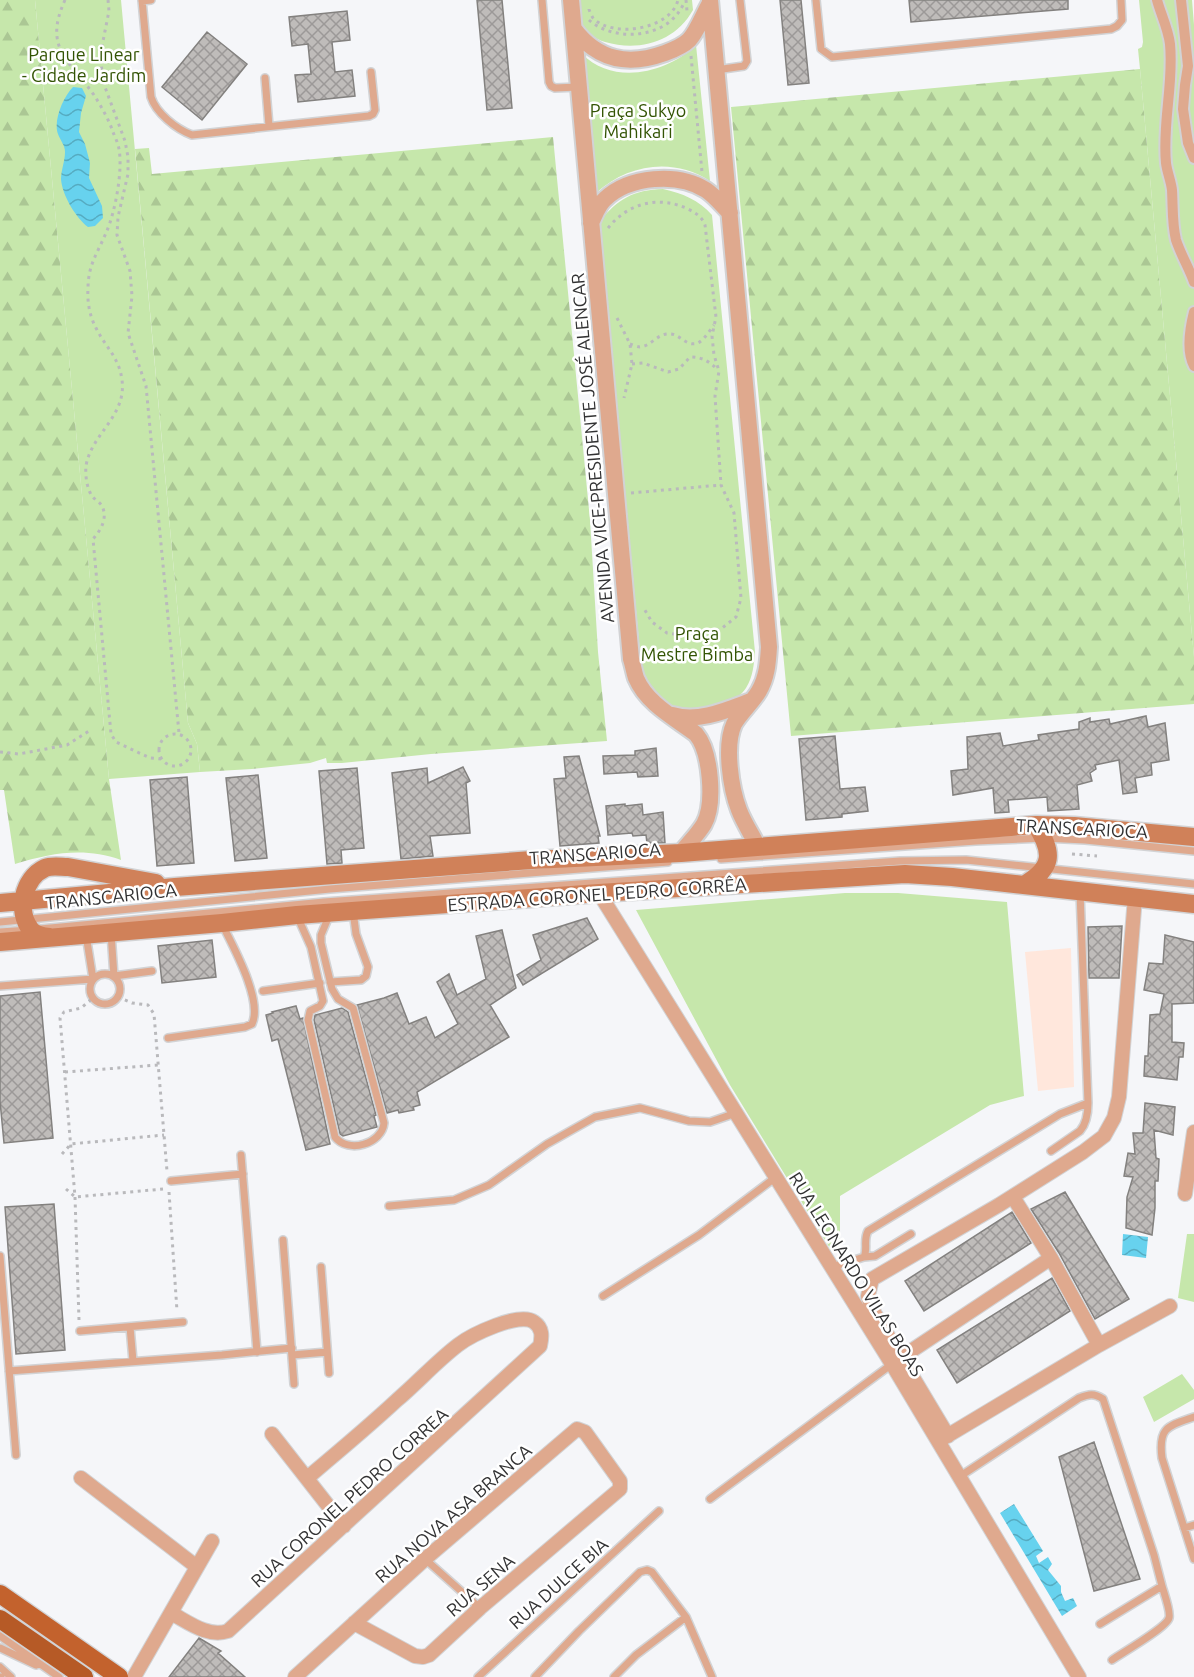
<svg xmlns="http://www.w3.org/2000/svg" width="1194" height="1677" font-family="Ubuntu,sans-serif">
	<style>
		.commercial { fill: #ffe7dc }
		.green { fill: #c6e7ab }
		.forest { fill: url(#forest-firs) }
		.water { fill: url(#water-waves) }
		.building { fill: url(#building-cross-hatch); stroke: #83817f; stroke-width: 1.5 }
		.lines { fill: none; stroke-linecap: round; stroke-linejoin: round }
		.service-casing { stroke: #d2d3d5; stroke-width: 10 }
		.pedestrian-casing { stroke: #d2d3d5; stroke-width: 14 }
		.minor-casing { stroke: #d2d3d5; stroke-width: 16 }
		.tertiary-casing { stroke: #d2d3d5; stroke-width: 20 }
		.secondary-casing { stroke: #d2d3d5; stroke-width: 21 }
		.primary-casing { stroke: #d2d3d5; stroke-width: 21 }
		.trunk-casing { stroke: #d2d3d5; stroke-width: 21 }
		.path { stroke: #b9b9bc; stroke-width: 3; stroke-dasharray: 3 4.5; stroke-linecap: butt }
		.service { stroke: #dfa98e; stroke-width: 7 }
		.pedestrian { stroke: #dfa98e; stroke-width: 10 }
		.minor { stroke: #dfa98e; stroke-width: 14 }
		.tertiary { stroke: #dfa98e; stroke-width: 16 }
		.secondary { stroke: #d08159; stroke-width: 18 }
		.primary { stroke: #c3622d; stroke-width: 18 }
		.trunk { stroke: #b65a26; stroke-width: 18 }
		.labels { text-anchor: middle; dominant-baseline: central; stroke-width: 5; stroke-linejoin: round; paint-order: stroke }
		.park-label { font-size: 18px; fill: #335404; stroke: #fff }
		.street-label { font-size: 18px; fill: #323233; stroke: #fff }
	</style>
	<defs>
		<pattern id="forest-firs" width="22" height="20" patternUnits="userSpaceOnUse" patternTransform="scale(1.5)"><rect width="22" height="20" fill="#c6e7ab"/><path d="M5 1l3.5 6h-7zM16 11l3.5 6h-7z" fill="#abc794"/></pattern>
		<pattern id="water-waves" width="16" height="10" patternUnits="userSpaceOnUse" patternTransform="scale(1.5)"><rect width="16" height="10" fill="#67d2ee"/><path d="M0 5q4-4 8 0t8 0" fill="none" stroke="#55abc1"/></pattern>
		<pattern id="building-cross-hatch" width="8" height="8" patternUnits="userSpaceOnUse" patternTransform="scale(1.5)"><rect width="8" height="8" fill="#bfbcba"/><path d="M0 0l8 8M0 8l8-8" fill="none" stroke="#9c9998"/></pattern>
	</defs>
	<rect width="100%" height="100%" fill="#f5f6f9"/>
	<!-- commercial -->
	<path class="commercial" d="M1071,948L1074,1087L1038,1091L1025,952Z"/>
	<!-- green -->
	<path class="green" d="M35,0H121L188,723L197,744L200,772L109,779Z
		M577,0H692L693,10C675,42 639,52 605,42C595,39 585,32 580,23C577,16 577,7 577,0Z
		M1139,0H1192L1194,25V657L1140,69L1138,49L1142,47L1143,42Z
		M696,45L710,181C673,157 628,164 596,193L582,54C614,86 667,73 696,45Z
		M663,189C682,193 699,200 712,215L755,652C754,664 753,677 746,688C733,709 690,715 669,705C656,698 649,686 642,674L600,221C618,199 633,190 663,189Z
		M845,893H898L1007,902L1024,1096L990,1105L840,1196V1242L831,1250L730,1085L636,910Z
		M1187,1234H1194V1302L1178,1298Z
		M1182,1374L1194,1390V1399L1154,1422L1143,1397Z"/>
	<!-- forest -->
	<path class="forest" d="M0,0H35L109,779L121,860C84,847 52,853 15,864L4,790H0Z
		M1140,69L1194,657V704L791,736L731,107Z
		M553,137L590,520L598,652L607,741L431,754L342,763H327L326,758L310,763L252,769L200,772L197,744L188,723L135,149L149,148L152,174Z"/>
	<!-- water -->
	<path class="water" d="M73,87L82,88L86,96L81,113L79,132L85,144L90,163L89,178L102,206L103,218L95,226L88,227C76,218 62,195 61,179C61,170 65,161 65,152C65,145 60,140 58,134C53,121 63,97 73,87Z
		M1123,1234L1148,1237L1146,1258L1122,1255Z
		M1014,1504L1043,1551L1036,1556L1039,1563L1048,1557L1052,1564L1048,1570L1061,1586V1592L1065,1601L1073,1598L1077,1606L1062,1616L1000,1513Z"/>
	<!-- building -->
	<path class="building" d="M477,0H502L512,108L487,110Z
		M780,0H801L809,83L788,85Z
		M909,0H1068V9L911,22Z
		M347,11L350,40L332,42L335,72L352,70L355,96L298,102L295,75L311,74L308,44L292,46L289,17Z
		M207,32L247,64L202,120L162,87Z
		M1146,716L1148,727L1165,723L1169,760L1151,763L1152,775L1135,778L1137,792L1123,794L1119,760L1095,765L1096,769L1090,773L1092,781L1077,785L1079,809L1048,811L1047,797L1008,800L1009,812L995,813L993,788L953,795L951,771L968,769L967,737L1000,733L1003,746L1039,740L1038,735L1079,729V722L1090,718V722L1109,719L1110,724Z
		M835,736L840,789L865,787L868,811L842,814V817L806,820L799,739Z
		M656,748L658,776L638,777L637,772L604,774L603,756L635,755V751Z
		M579,756L600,836H598L599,843L560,846L554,779L566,778L564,757Z
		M463,767L470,781L466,783L470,833L430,836L433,856L401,859L392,773L427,768L428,783Z
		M357,768L364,848L341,850L342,863L327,864L319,771Z
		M258,775L267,858L235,861L226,778Z
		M187,777L194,863L157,866L150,780Z
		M625,804V806L642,804L643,815L663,812L665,843H647L646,835L633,836L632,833L608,835L606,806Z
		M587,918L598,939L523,985L517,975L541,960L533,935Z
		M1122,926L1119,978H1089L1088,927Z
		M502,930L516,988L490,1005L509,1037L417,1092L420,1105L413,1107L414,1110L399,1113L398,1110L387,1113L357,1005L384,998L397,993L409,1024L426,1017L435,1038L458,1024L437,982L449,974L457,995L486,979L476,936Z
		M1165,935L1194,942V1003L1172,1004V1042L1184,1043L1183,1057H1179L1177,1080L1144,1076L1145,1056H1148L1150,1015L1160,1014L1164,994L1144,990L1149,963L1163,964Z
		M212,940L216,977L162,983L158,946Z
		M40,992L53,1138L4,1143L0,1101V996Z
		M296,1006L300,1019L303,1018L330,1144L306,1150L278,1039L272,1041L266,1015L273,1013L272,1012Z
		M342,1008L348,1012L376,1115L374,1116L377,1127L343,1136L340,1134L314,1020L315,1015Z
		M1145,1103L1175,1107L1173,1135L1154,1130L1156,1158L1159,1159L1158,1181H1155V1208L1152,1235L1126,1228L1127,1197L1133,1177L1124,1176L1128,1153L1135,1154L1133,1133H1143Z
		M1065,1192L1129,1299L1095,1319L1059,1253L1031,1209Z
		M54,1204L65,1350L16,1354L5,1207Z
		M1012,1212L1031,1243L924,1311L905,1281Z
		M1052,1278L1070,1311L957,1383L937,1350Z
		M1094,1442L1140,1579L1094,1591L1059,1457Z
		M199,1638L221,1651L218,1653L245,1677H169Z"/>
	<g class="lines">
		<defs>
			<path id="service" d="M142,0L151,97C156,113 176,129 192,135L369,116L373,114L375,110L371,72
				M542,0L549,82L551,86L555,88L578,87
				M816,0L821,49L832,57L1111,29L1117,26L1122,20L1121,0
				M142,1L151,0
				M716,70L744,66L747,61L740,0
				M265,78L269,126
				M721,859L976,841L1044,838L1085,840L1194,851
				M298,918L311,947L323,1001L320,1006L310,1011L308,1020L335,1137C348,1154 382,1144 384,1123L353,1008L338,999L332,989L321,943V935L329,916
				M0,922L330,889L668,862
				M40,929L324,902L900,861L966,860L1194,884
				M0,932L29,930
				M111,933L114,976L152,971
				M90 989a15 15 0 1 1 30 0a15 15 0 1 1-30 0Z
				M330,982L361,980L366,976L368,967L356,934L353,911
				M0,986L93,979L86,935
				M263,991L320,983
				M168,1038L245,1027L252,1024C263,1001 234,948 223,926
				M1051,1151L1080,1131C1087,1123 1088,1113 1088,1103
				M241,1155L257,1352
				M171,1181L243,1174
				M389,1206L454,1200L489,1185L547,1144L595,1117L640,1108L689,1121L710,1122L736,1113
				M283,1240L294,1384
				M0,1256L16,1455
				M864,1257L875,1256L911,1234
				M321,1267L329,1373
				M832,1267L864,1257C868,1249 863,1240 868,1231L1060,1114L1088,1103L1080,892
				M603,1296L699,1235L776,1177
				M130,1327L133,1361
				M80,1331L183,1322
				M292,1355L327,1352
				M9,1371L222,1355L292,1348
				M1194,1417C1168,1426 1158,1427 1162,1458L1194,1559
				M959,1477L1079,1398C1089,1394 1094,1393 1103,1399L1154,1555L1162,1586L1100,1624
				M710,1499L892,1364
				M1184,1528L1194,1525
				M425,1559L480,1608
				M0,1636L59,1677
				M0,1648L36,1665
				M1112,1660C1122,1653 1166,1628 1169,1618C1171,1612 1164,1593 1162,1586
				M0,1667L11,1677
				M0,1677H1
				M478,1677L659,1511
				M535,1677L579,1631L640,1572L647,1570L652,1572L686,1617L712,1677
				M614,1677L636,1655L686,1617"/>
			<path id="pedestrian" d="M1157,0C1161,15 1168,28 1170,44C1174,84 1162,123 1166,163C1167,172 1171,181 1172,190C1173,207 1172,224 1176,240C1181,255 1189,268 1194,282
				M1181,0L1188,66L1185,85L1183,109L1188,143L1194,158
				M1194,312C1190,328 1186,351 1194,366"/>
			<path id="minor" d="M599,893L892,1364L1079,1677
				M1185,1194L1194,1132
				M1099,1345L1170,1306
				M896,1361L1051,1258L1013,1197
				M272,1434L344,1526
				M948,1436L872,1309L868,1296L872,1279L999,1205L1083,1152L1104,1136L1114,1118L1119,1097L1135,897
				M942,1439L1099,1345L1051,1258
				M81,1478L197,1567
				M171,1613C188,1622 208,1638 228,1631L540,1346C542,1337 543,1328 534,1322C520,1311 471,1335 458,1345C437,1361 418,1382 397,1400C368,1427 338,1452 307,1478
				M134,1677L212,1541
				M295,1677L425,1559L577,1429L585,1432L620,1481V1489L480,1608L429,1655L423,1657L415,1656L354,1623"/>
			<path id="tertiary" d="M571,0L631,659C633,665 634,672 636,678C647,704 675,718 696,734C711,752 715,804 704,824C698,834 688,844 681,853
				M710,0L769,647C768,663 767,677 759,691C752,703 741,712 734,724C724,746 731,789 739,810C744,823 752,835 758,847
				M574,29C598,61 629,66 665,53C673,50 683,46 689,40C697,32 704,13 710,3
				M591,223C595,215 598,205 605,199C629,176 678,172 706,190C715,196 722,205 730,213
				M673,715C698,723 727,710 751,701"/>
			<path id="secondary" d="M1024,885C1053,868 1054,853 1036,825
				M0,903L175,887L532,860L681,853L1036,825L1074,826L1194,837
				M49,937C42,936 36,935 31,930C16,912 23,878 45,868C52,865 61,867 68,867L156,883
				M0,942L222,923L297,915L599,893L905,874L952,877L1194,904"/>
			<path id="primary" d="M0,1594L119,1677"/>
			<path id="trunk" d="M0,1619L84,1677"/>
		</defs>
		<!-- service casing -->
		<use href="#service" class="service-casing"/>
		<!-- pedestrian casing -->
		<use href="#pedestrian" class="pedestrian-casing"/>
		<!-- minor casing -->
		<use href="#minor" class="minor-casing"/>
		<!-- tertiary casing -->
		<use href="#tertiary" class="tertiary-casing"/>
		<!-- secondary casing -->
		<use href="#secondary" class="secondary-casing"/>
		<!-- primary casing -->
		<use href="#primary" class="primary-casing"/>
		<!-- trunk casing -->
		<use href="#trunk" class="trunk-casing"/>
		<!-- path -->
		<path class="path" d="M65,0C43,48 69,60 94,95C101,106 109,120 113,132C115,137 118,143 119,149C123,171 115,213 106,233C97,254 88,265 88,289C87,302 90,317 96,328C106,348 119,357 122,380C127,416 91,434 86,466C85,475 87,489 92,496C95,500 100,502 102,506C108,518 101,530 93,539L111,734L116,742L150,758L161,759
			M108,0L109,11L101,51L102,79L125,141L128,157V174L118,217L117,235L130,271L132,296L128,333L146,386L179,733
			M686,0L687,11
			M589,9C589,10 592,17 593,18C613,39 671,29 678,0
			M589,20C609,38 646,39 668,23C676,17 681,10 685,1
			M691,56L702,172
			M608,228C628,203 659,195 688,209C696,213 702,217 705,225L716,317L712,336L714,355L719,371L715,396L721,485L734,513L741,598L736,617L721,629L706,634L689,636L667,633L652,622L643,607
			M617,318L630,344L632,364L624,398
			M630,344C633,345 637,347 640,347C652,346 658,332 671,334C681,335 686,347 698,343C704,340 710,330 714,325
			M632,364L643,363L668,372L679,369L690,357C702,357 709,361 718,370
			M631,493L721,485
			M159 750a16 16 0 1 1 32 0a16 16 0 1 1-32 0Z
			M0,752L19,754L67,745L89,731
			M1072,854L1097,856
			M118,997L132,1003L148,1005L154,1014L167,1171
			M65,1072L158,1065
			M62,1154L71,1144L164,1135
			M66,1189L75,1197L163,1189
			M169,1192L177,1311
			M79,1320L75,1197L60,1018L64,1012L81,1008L93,998"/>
		<!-- service -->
		<use href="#service" class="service"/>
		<!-- pedestrian -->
		<use href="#pedestrian" class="pedestrian"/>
		<!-- minor -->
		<use href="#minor" class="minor"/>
		<!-- tertiary -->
		<use href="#tertiary" class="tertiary"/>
		<!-- secondary -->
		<use href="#secondary" class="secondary"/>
		<!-- primary -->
		<use href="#primary" class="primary"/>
		<!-- trunk -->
		<use href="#trunk" class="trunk"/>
	</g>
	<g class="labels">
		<!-- park labels -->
		<g class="park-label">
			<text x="84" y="54">Parque Linear<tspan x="84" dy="21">- Cidade Jardim</tspan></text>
			<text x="638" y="110">Praça Sukyo<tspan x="638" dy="21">Mahikari</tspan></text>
			<text x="697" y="633">Praça<tspan x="697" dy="21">Mestre Bimba</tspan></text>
		</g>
		<!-- street labels -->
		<g class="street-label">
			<text transform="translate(592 448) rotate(-95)">AVENIDA VICE-PRESIDENTE JOSÉ ALENCAR</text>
			<text transform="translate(1082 828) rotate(3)">TRANSCARIOCA</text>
			<text transform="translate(595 853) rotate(-4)">TRANSCARIOCA</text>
			<text transform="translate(597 894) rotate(-4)">ESTRADA CORONEL PEDRO CORRÊA</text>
			<text transform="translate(111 896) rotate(-6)">TRANSCARIOCA</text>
			<text transform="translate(857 1274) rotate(58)">RUA LEONARDO VILAS BOAS</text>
			<text transform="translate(349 1497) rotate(-42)">RUA CORONEL PEDRO CORREA</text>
			<text transform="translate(453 1513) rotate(-41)">RUA NOVA ASA BRANCA</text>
			<text transform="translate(558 1583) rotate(-42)">RUA DULCE BIA</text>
			<text transform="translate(480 1585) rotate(-41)">RUA SENA</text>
		</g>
	</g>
</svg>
